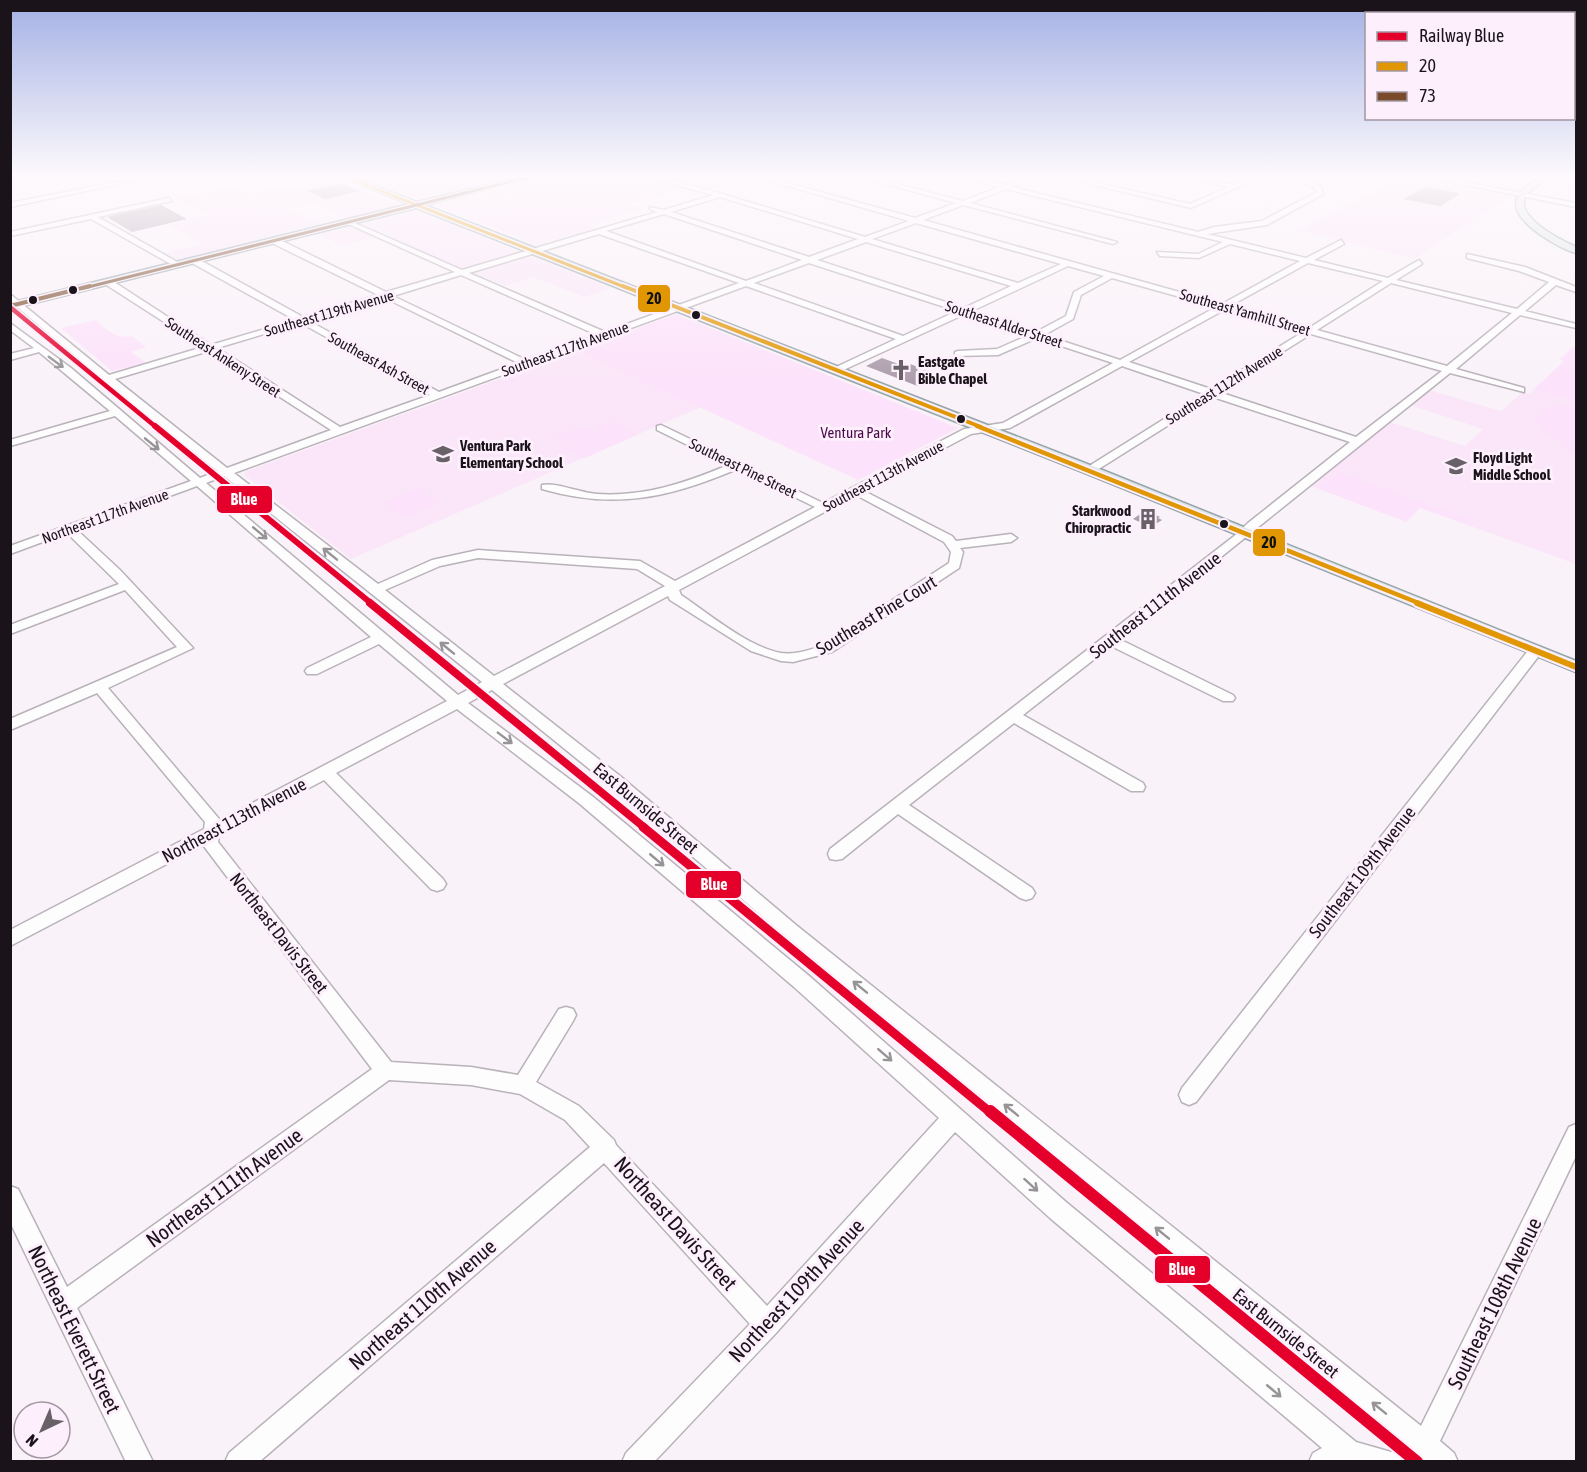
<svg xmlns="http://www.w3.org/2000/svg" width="1587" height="1472" font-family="'Asap Condensed',sans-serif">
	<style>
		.built { fill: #fae6f8 }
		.green { fill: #fce2fa }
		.building { fill: #ad9dac }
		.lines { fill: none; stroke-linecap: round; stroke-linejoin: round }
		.minor-casing { stroke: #b9b2b9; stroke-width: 3 }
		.major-casing { stroke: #96a4aa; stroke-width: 3 }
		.minor { fill: #fefdfe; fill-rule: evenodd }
		.major { fill: #dde6e8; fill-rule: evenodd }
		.bus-1-far3-casing { stroke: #fdeffc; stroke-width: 5 }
		.bus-1-far2-casing { stroke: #fdeffc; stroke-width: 7 }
		.bus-1-far1-casing { stroke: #fdeffc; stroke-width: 8 }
		.bus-1-casing { stroke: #fdeffc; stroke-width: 10 }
		.bus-2-far1-casing { stroke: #fdeffc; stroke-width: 5 }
		.bus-2-casing { stroke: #fdeffc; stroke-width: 7 }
		.bus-1-far3 { stroke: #e19703; stroke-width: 3 }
		.bus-1-far2 { stroke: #e19703; stroke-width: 4 }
		.bus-1-far1 { stroke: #e19703; stroke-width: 4.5 }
		.bus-1 { stroke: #e19703; stroke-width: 6 }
		.bus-2-far1 { stroke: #7a4b2a; stroke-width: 3 }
		.bus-2 { stroke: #7a4b2a; stroke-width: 4 }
		.rail-1-far4-casing { stroke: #fdeffc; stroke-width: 8 }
		.rail-1-far3-casing { stroke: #fdeffc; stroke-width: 10 }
		.rail-1-far2-casing { stroke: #fdeffc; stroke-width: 12 }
		.rail-1-far1-casing { stroke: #fdeffc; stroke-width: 14 }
		.rail-1-casing { stroke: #fdeffc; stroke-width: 16 }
		.rail-1-far4 { stroke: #e4002b; stroke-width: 4.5 }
		.rail-1-far3 { stroke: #e4002b; stroke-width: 6 }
		.rail-1-far2 { stroke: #e4002b; stroke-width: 8 }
		.rail-1-far1 { stroke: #e4002b; stroke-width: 9 }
		.rail-1 { stroke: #e4002b; stroke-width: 12 }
		.oneway { stroke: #979497 }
		.bus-dot { fill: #1a131a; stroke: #fdeffc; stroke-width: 2 }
		.labels { text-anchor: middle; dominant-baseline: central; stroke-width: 6; stroke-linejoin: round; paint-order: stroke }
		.far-street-label { font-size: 15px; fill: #1a131a; stroke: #fdeffc }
		.far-poi-label { font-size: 15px; font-weight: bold; fill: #1a131a; stroke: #fdeffc; text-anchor: start }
		.far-park-label { font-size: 15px; fill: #470947; stroke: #fdeffc }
		.street-label { font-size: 18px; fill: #1a131a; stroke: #fdeffc }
		.near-street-label { font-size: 21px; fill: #1a131a; stroke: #fdeffc }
		.line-badge { stroke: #fdeffc; stroke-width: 2 }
		.badge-label { font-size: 16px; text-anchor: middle; font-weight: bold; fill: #fff }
		.pale-badge-label { font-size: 16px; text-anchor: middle; font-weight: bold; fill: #111 }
	</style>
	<rect width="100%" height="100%" fill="#faf2f9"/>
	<!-- built -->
	<path class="built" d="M361,177H513L422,200Z
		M543,177H661L692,186L629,204L644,209L591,225L600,229L543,247L434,205Z
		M1401,177H1418L1511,195L1414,259L1300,231Z
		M336,180L402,205L347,218L313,203L289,210L321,224L178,260L166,253L203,244L169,225L208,215L175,199L235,186L252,193L280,187L298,189Z
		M412,209L611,288L585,297L533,277L505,286L384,235L342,245L317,234Z
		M577,351L701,407L351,559L244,475L247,471Z
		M1429,390L1501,411L1523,392L1530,394L1533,390L1576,402V564L1420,508L1406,522L1311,486L1390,422L1465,446L1483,429L1410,405Z"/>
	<!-- green -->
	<path class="green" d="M26,177H82L11,191L10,180Z
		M670,177H754L713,189L665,178Z
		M676,314L958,428L858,480L577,351Z
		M96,320C105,329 118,340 131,336L146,347L131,352L146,363L112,371L61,328Z
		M1574,346L1576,347V402L1533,390L1564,361L1560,359Z
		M1558,406H1576V452L1566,450L1563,446H1571C1557,440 1537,433 1536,416L1541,410Z
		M610,421L637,435L585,458L573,451L565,454L558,450L599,433L595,430L600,428L598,426Z
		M583,426L596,433L567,445L553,438Z
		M1338,472L1469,519L1464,523L1420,507L1405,521L1318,488Z
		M418,488L440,503L405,517L384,503Z"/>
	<!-- building -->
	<path class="building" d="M342,184L360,191L325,199L307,191Z
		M1426,187L1459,193L1457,195H1459L1440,206L1403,199Z
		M161,205L187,219L132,232L107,217Z
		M882,358L904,366L910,364L943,376L920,387L866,366Z
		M1146,510L1160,517L1158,518L1162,520L1151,527L1133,519Z"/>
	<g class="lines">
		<defs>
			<path id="minor" d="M10,177H20L10,180Z
				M141,177H152L10,207V203Z
				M648,177H657L712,191L865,237L909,221L757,177H766L915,218L956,203L860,177H869L963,201L999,187L961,177L1005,185L1028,177H1036L1012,187L1198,232L1214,227L1262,221L1317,192L1316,189L1295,177H1302L1321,187L1323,194L1267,225L1207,234L1306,258L1341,240L1344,244L1314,260L1388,278L1419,260L1422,264L1396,280L1517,309L1549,282L1519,271L1467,258V254L1525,267L1576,287V292L1556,285L1525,311L1576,324V328L1520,315L1456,369L1524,388V392L1450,373L1119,639L1233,695L1235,698L1233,701H1223L1111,646L1023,715L1143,783L1145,787L1143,791H1131L1014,723L909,805L1032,888L1035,893L1032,898L1026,900L1020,898L898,814L842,859L836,860L830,859L828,854L830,849L1233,537L1248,523L1350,442L1213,397L1094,472H1086V468L1204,394L1122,366L1010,428L971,434L864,491L952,536L956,541L1011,534L1017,538L1011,542L960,548L963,552L959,568L832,652L793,662L781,661L751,651L670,600L668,596L503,684L620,776L796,925L1421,1426L1569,1127L1576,1124V1156L1440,1441L1454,1453L1458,1462H1309L1313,1453L1322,1448L1050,1218L955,1132L776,1333L654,1462H622L626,1453L750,1324L604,1163L259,1462H225L229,1453L590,1147L565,1120L520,1094L471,1085L389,1080L77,1308L153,1462H126L10,1222V1186L18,1189L67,1287L372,1069L203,845L10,946V930L204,829L205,822L97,693L10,730V719L177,647L125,590L10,634V625L119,584L67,533L10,554V546L191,481L115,416L10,446V440L110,411L39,352L10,360V354L34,348L10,330V323L71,368L200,478L218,471L157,425L10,301V294L109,375L203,347L105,284V280H111L211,345L295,320L192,263V259H198L303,317L378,295L272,243V239H278L386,292L455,272L346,223V221H350L462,270L657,212L650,209V207L664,210L713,195ZM1006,189L1223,242L1198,254L1157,252L1160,256L1199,258L1230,244L1300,261L1222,304L923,220L963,205L1113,244L1117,242L970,203ZM720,197L858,239L809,257L671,212ZM664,214L802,260L746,281L606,231ZM916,223L1061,264L1018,283L872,239ZM599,234L739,283L605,332L469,273ZM866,242L1011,286L964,308L817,260ZM809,263L957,311L903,336L754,283ZM1308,263L1383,281L1309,328L1230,306ZM1068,266L1104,276L1074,292L1066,316L1036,332L972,311ZM461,275L597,335L526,360L393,296ZM1112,278L1216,307L1120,360L1044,335L1073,319L1081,295ZM1391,283L1512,313L1447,366L1317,330ZM746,286L896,339L834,368V372L837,373L965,314L1029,335L997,349L958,351L955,352V356L998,355L1037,338L1113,363L1003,423L964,429L823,503L661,425L657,426V430L728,465C686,483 643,497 597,494C581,493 556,482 542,485V489C614,510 669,498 737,469L815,507L675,581L640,561L478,550L432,560L378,584L234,473ZM385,298L518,363L439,392L309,321ZM1224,310L1303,332L1211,389L1129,362ZM301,323L430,395L340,427L217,348ZM1311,334L1442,371L1356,437L1219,392ZM209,351L331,430L227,468L115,379ZM224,476L482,682L458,695L206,483ZM197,486L371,637L307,668L305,671L307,674H317L379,644L447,701L220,820L108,688L193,648L120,570L77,530ZM856,495L944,542L951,552L949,563L822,646C809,650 795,655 781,653C748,647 708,613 681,595L679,590ZM478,558L637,569L665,586L494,676L385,590L440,566ZM492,690L608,784L784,935L1405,1446L1391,1452L1356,1442L1066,1202L808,975L592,796L468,703ZM457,709L580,804L794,987L939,1118L767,1306L616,1145L614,1140L579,1106L536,1082L573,1021L576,1015L573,1009L566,1007L559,1009L518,1075L471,1067L391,1062L218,842L219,836L324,780L431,889L437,891L443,889L446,884L443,879L336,773Z
				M1061,177H1071L1190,204L1228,187L1185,177L1234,185L1252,177H1260L1191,208Z
				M1426,177H1437L1576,203V207Z
				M169,198L171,201L98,217L179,263L176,267L91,219L10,236V232Z
				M1536,646L1541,647L1543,650L1541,653L1196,1102L1189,1105L1182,1102L1179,1095L1182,1088L1531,647Z"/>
			<path id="major" d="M342,177H352L417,202L521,177H533L425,205L1095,467L1576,661V672L1085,473L416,208L10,309V303L409,204Z
				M1541,177H1550C1543,183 1533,187 1527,194C1511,216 1561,240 1576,247V253C1560,249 1516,224 1516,204C1516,191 1531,183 1541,177Z"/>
		</defs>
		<!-- minor casing -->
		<use href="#minor" class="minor-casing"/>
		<!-- major casing -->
		<use href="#major" class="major-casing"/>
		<!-- minor -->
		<use href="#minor" class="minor"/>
		<!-- major -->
		<use href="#major" class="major"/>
		<defs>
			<path id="bus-1-far3" d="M346,177L627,288"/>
			<path id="bus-1-far2" d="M623,286L981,427"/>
			<path id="bus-1-far1" d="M977,426L1421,604"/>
			<path id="bus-1" d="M1417,603L1576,667"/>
			<path id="bus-2-far1" d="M84,288L529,177"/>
			<path id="bus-2" d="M10,306L90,286"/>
		</defs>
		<!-- bus-1-far3 casing -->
		<use href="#bus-1-far3" class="bus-1-far3-casing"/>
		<!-- bus-1-far2 casing -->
		<use href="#bus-1-far2" class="bus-1-far2-casing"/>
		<!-- bus-1-far1 casing -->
		<use href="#bus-1-far1" class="bus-1-far1-casing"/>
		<!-- bus-1 casing -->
		<use href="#bus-1" class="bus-1-casing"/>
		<!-- bus-2-far1 casing -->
		<use href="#bus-2-far1" class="bus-2-far1-casing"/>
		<!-- bus-2 casing -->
		<use href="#bus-2" class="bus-2-casing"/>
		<!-- bus-1-far3 -->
		<use href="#bus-1-far3" class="bus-1-far3"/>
		<!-- bus-1-far2 -->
		<use href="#bus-1-far2" class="bus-1-far2"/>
		<!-- bus-1-far1 -->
		<use href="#bus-1-far1" class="bus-1-far1"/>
		<!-- bus-1 -->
		<use href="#bus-1" class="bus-1"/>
		<!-- bus-2-far1 -->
		<use href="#bus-2-far1" class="bus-2-far1"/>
		<!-- bus-2 -->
		<use href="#bus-2" class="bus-2"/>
		<defs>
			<path id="rail-1-far4" d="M10,307L156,427"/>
			<path id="rail-1-far3" d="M155,426L372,604"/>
			<path id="rail-1-far2" d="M370,603L645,828"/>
			<path id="rail-1-far1" d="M643,827L991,1113"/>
			<path id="rail-1" d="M990,1111L1417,1462"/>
		</defs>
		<!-- rail-1-far4 casing -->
		<use href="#rail-1-far4" class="rail-1-far4-casing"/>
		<!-- rail-1-far3 casing -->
		<use href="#rail-1-far3" class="rail-1-far3-casing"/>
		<!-- rail-1-far2 casing -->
		<use href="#rail-1-far2" class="rail-1-far2-casing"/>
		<!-- rail-1-far1 casing -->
		<use href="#rail-1-far1" class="rail-1-far1-casing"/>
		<!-- rail-1 casing -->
		<use href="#rail-1" class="rail-1-casing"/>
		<!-- rail-1-far4 -->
		<use href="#rail-1-far4" class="rail-1-far4"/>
		<!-- rail-1-far3 -->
		<use href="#rail-1-far3" class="rail-1-far3"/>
		<!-- rail-1-far2 -->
		<use href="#rail-1-far2" class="rail-1-far2"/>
		<!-- rail-1-far1 -->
		<use href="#rail-1-far1" class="rail-1-far1"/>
		<!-- rail-1 -->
		<use href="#rail-1" class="rail-1"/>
	</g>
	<!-- one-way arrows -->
	<defs><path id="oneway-shaft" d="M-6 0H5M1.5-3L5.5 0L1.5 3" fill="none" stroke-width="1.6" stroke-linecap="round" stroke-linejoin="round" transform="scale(1.5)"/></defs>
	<g class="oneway">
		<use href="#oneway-shaft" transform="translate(56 362) rotate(36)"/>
		<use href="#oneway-shaft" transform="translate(152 444) rotate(39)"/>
		<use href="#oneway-shaft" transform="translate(260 533) rotate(40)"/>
		<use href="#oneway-shaft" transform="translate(330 554) rotate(-141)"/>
		<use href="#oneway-shaft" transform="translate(447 648) rotate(-141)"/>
		<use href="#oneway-shaft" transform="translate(505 738) rotate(37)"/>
		<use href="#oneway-shaft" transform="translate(657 860) rotate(40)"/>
		<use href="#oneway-shaft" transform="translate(860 987) rotate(-141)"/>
		<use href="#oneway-shaft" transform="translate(885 1055) rotate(41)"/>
		<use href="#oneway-shaft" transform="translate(1011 1110) rotate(-141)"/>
		<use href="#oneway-shaft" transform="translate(1031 1185) rotate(42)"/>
		<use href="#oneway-shaft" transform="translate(1162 1233) rotate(-141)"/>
		<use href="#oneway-shaft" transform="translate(1274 1391) rotate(40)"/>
		<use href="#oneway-shaft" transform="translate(1379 1408) rotate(-141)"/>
	</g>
	<!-- sky -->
	<linearGradient id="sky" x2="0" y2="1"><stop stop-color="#a4b1e4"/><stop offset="0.46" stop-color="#fdf9fc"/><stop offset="1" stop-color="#fdf9fc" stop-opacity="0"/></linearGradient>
	<rect width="1587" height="383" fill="url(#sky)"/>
	<!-- icons -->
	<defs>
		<symbol id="church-bare" viewBox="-9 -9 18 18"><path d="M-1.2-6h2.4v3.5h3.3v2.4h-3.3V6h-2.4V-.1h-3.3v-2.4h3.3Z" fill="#686168" stroke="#fdeffc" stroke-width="2.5" paint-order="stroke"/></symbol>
		<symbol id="school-bare" viewBox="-9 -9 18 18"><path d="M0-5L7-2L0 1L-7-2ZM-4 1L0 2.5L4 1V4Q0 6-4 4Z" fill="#686168" stroke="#fdeffc" stroke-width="2.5" paint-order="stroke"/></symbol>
		<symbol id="building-bare" viewBox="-9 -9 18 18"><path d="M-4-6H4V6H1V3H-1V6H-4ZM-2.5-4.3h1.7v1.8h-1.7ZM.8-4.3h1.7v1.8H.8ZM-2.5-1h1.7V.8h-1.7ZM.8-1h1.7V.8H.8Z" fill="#686168" stroke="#fdeffc" stroke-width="2.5" paint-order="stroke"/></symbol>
	</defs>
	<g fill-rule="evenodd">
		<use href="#church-bare" x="886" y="355" width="30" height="30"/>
		<use href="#school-bare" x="428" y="439" width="30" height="30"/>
		<use href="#school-bare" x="1441" y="451" width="30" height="30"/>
		<use href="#building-bare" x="1133" y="504" width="30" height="30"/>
	</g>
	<!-- markers -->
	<g class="bus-dot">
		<circle cx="73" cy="290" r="5"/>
		<circle cx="33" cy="300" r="5"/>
		<circle cx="696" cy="315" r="5"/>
		<circle cx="961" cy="419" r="5"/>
		<circle cx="1224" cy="524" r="5"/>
	</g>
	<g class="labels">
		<!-- far-street labels -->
		<g class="far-street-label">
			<text transform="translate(1245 312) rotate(16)">Southeast Yamhill Street</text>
			<text transform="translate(329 313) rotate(-16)">Southeast 119th Avenue</text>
			<text transform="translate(1004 324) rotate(18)">Southeast Alder Street</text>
			<text transform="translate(565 349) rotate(-20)">Southeast 117th Avenue</text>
			<text transform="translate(223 357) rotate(33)">Southeast Ankeny Street</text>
			<text transform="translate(379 363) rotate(29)">Southeast Ash Street</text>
			<text transform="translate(1224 385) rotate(-32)">Southeast 112th Avenue</text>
			<text transform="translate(743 468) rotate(26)">Southeast Pine Street</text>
			<text transform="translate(883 476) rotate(-28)">Southeast 113th Avenue</text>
			<text transform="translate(105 516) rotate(-20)">Northeast 117th Avenue</text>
		</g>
		<!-- far-poi labels -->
		<g class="far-poi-label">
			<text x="918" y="361">Eastgate<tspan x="918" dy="17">Bible Chapel</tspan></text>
			<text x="460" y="445">Ventura Park<tspan x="460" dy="17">Elementary School</tspan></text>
			<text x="1473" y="457">Floyd Light<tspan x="1473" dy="17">Middle School</tspan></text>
			<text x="1131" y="510" text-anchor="end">Starkwood<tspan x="1131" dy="17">Chiropractic</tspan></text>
		</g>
		<!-- far-park labels -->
		<g class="far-park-label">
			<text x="856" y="432">Ventura Park</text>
		</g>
		<!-- street labels -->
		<g class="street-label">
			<text transform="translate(1155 605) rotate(-38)">Southeast 111th Avenue</text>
			<text transform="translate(876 615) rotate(-31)">Southeast Pine Court</text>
			<text transform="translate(646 808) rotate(40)">East Burnside Street</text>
			<text transform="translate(234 820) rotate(-28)">Northeast 113th Avenue</text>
			<text transform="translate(1362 872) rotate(-52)">Southeast 109th Avenue</text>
			<text transform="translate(279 933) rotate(52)">Northeast Davis Street</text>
			<text transform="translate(1286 1333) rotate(39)">East Burnside Street</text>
		</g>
		<!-- near-street labels -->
		<g class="near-street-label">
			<text transform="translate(224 1187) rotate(-36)">Northeast 111th Avenue</text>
			<text transform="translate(676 1223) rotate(48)">Northeast Davis Street</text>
			<text transform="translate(796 1290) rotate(-47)">Northeast 109th Avenue</text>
			<text transform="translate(1494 1303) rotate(-64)">Southeast 108th Avenue</text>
			<text transform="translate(422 1304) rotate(-41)">Northeast 110th Avenue</text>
			<text transform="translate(75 1329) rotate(64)">Northeast Everett Street</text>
		</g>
	</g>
	<g class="line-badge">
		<rect x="637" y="284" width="34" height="29" rx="6" fill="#e19703"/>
		<rect x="216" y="485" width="57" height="29" rx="6" fill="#e4002b"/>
		<rect x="1252" y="528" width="34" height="29" rx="6" fill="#e19703"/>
		<rect x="685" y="870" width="57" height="29" rx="6" fill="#e4002b"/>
		<rect x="1154" y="1255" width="57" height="29" rx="6" fill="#e4002b"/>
	</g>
	<g class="badge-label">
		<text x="244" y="505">Blue</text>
		<text x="714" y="890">Blue</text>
		<text x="1182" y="1275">Blue</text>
	</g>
	<g class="pale-badge-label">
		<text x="654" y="304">20</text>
		<text x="1269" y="548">20</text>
	</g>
	<!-- border -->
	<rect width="1587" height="1472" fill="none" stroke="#1a131a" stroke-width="24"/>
	<!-- legend -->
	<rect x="1365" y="12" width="210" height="108" fill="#fdeffc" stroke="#a297a2" stroke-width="1.5"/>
	<rect x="1377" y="32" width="30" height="9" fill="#e4002b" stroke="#a297a2" stroke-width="1.5"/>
	<text x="1419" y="42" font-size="18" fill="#1a131a">Railway Blue</text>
	<rect x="1377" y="62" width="30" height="9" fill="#e19703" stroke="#a297a2" stroke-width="1.5"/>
	<text x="1419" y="72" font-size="18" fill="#1a131a">20</text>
	<rect x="1377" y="92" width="30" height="9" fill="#7a4b2a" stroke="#a297a2" stroke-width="1.5"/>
	<text x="1419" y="102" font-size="18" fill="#1a131a">73</text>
	<!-- north arrow -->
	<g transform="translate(42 1430) rotate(224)"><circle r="28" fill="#fdeffc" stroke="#a297a2" stroke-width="1.5"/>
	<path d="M0-4.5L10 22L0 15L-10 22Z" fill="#686168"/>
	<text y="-9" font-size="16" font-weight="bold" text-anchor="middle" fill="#1a131a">N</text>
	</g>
</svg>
